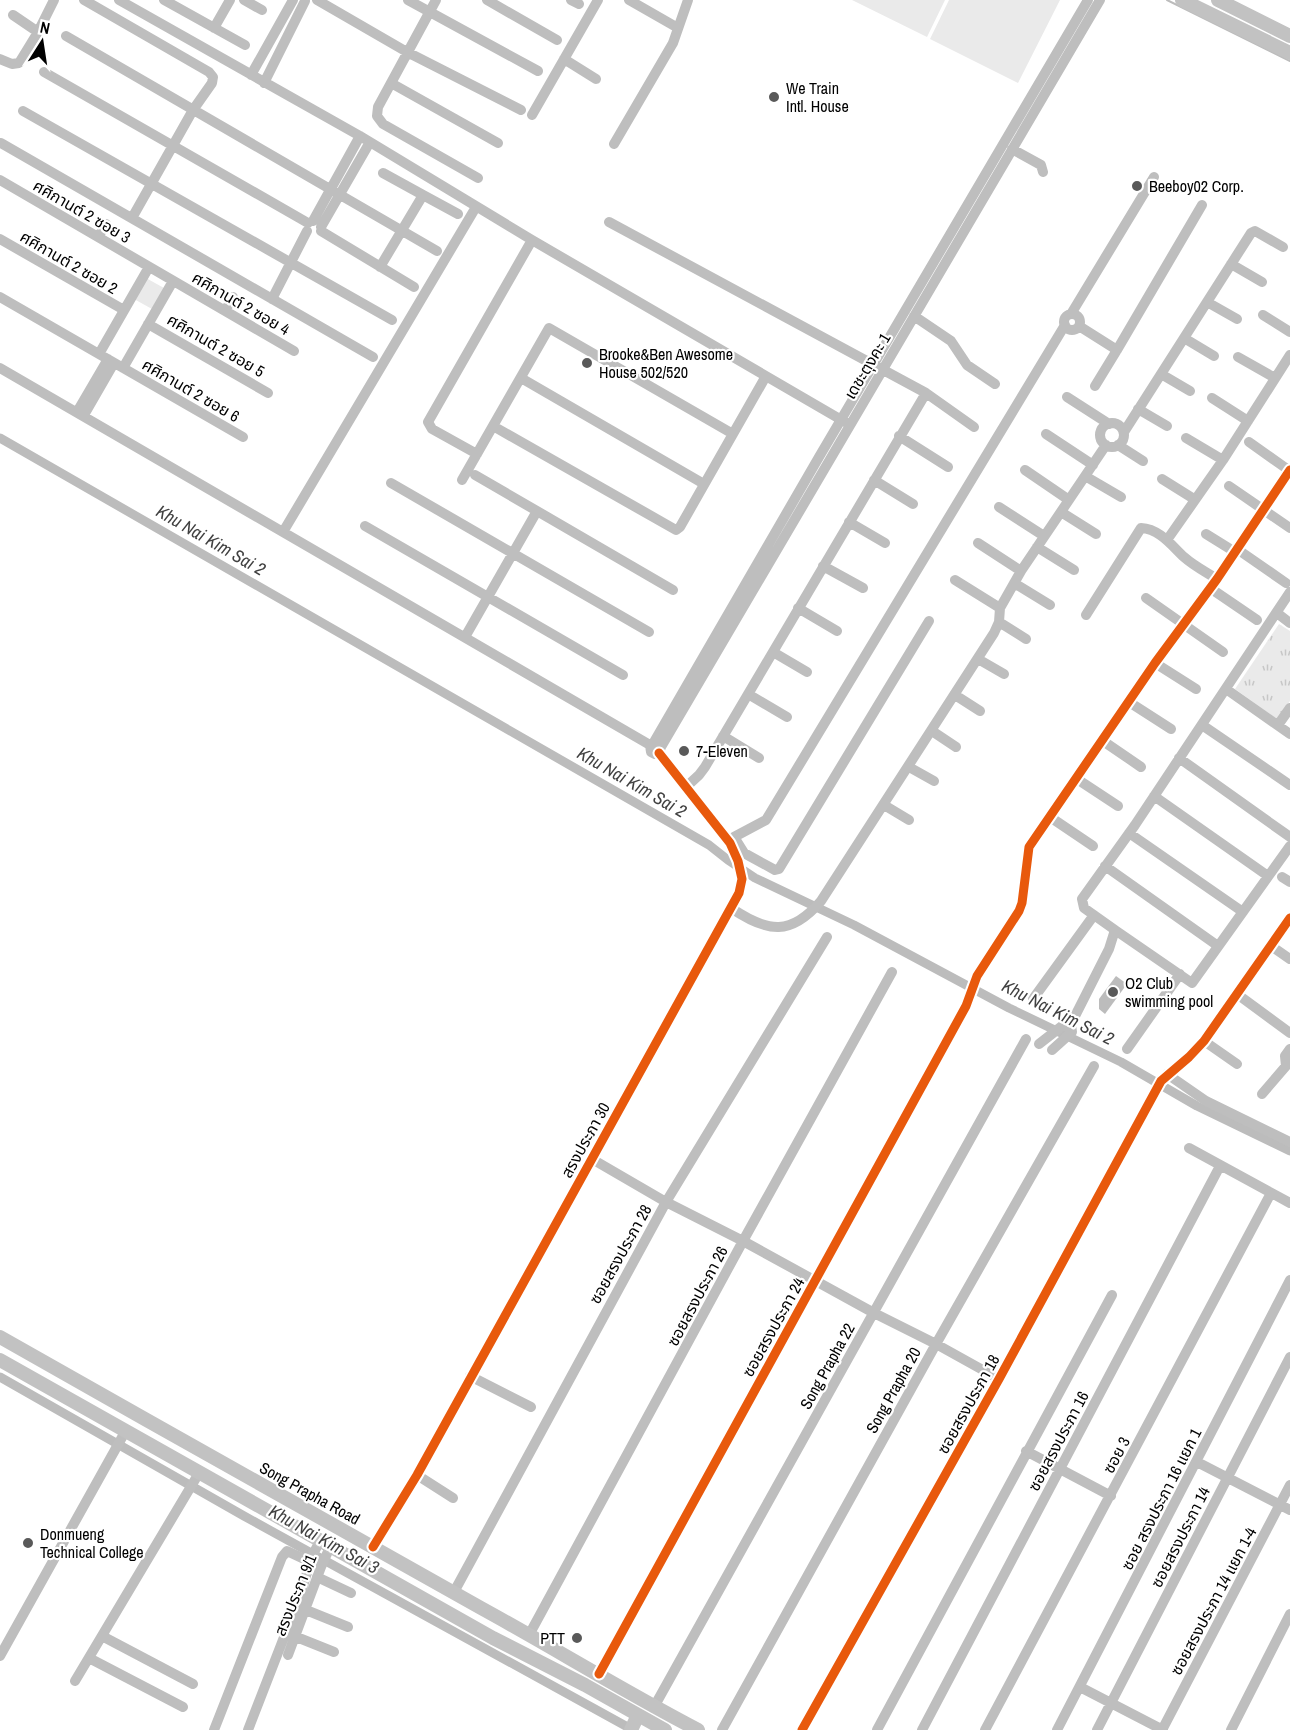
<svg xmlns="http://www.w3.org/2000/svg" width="1290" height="1730" font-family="'Archivo Narrow','Noto Sans Thai',sans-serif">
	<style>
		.park { fill: url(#park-tufts) }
		.garden { fill: #eaeaea }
		.water { fill: #bcbcbc }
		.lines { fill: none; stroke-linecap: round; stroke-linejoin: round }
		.stream { stroke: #bcbcbc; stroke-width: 2 }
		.canal { stroke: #bcbcbc; stroke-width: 9 }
		.street { stroke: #bebebe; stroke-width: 10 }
		.secondary { stroke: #c2c2c2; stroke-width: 14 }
		.cycleway-casing { stroke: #fff; stroke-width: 13 }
		.cycleway { stroke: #e8590c; stroke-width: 9 }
		.poi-dot { fill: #595959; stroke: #fff; stroke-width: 2 }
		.labels { text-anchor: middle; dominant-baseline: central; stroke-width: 4.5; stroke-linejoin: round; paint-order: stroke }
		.poi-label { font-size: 16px; fill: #000; stroke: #fff; text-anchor: start }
		.street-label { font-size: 16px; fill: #000; stroke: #fff }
		.water-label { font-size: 18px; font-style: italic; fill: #414141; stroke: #fff }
	</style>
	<defs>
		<pattern id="park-tufts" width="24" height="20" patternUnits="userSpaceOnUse" patternTransform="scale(1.5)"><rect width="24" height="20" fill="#eaeaea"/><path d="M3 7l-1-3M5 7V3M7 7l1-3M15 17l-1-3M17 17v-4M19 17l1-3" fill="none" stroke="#c7c7c7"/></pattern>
	</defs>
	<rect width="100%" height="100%" fill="#fff"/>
	<!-- park -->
	<path class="park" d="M1279,624L1290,631V701L1277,719L1235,689Z"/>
	<!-- garden -->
	<path class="garden" d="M852,0H945L927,37Z
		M949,0H1060L1018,83L930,39Z
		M146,278L164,288L152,309L134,299Z"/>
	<!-- water -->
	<path class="water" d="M1116,976L1127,984L1105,1014L1099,1009V999Z"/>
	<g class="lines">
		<!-- stream -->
		<path class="stream" d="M1167,0L1290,61"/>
		<!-- canal -->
		<path class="canal" d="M0,438L709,845L728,860L755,878L854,925L1009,1008L1121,1062L1197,1106L1290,1151
			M0,1377L244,1516L633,1730"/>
		<!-- street -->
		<path class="street" d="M84,0L209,72L213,77L212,83L193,110L132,218
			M119,0L360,136L532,240L845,422
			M164,0L245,45
			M244,0L262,10
			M317,0L407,52L521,110
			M408,0L538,71
			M436,0L378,107L377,116L383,124L478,178
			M487,0L557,40
			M571,0L579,4
			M629,0L678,28
			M13,15L38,32
			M214,28L230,0
			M66,36L437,251
			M0,59L12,64L19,63L38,32L54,0
			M564,59L596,79
			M44,72L308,223
			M251,75L293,0
			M264,83L305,1
			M391,83L498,143
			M23,111L392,320
			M532,115L598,0
			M1,143L373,357
			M614,144L673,43L688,0
			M1012,149L1041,165L1043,172
			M383,173L423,195
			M0,180L294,351
			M313,221L360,136
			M609,222L926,393L974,427
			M321,227L370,142
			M321,231L414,287
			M98,237L106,224
			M0,239L124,310
			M1231,264L1262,282
			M380,267L423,195L458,214
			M0,297L243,437
			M272,299L307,231
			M1207,302L1237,319
			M225,311L233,297
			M1064 322a8 8 0 1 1 16 0a8 8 0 1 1-16 0Z
			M1071,314L1154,177
			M1263,315L1290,332
			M914,316L951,341L967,365L995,384
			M148,324L268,393
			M1079,326L1117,350L1202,205
			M1184,338L1214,356
			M99,354L149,267
			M1238,357L1275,378
			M0,368L650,745
			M123,368L173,281
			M1161,374L1190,391
			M521,378L704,484
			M1095,386L1117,350
			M1067,397L1109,424
			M1212,398L1248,421
			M1138,409L1167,426
			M77,412L108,359
			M84,415L114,363
			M1100 435a12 12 0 1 1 24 0a12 12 0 1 1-24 0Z
			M493,426L676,530L680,527L766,376
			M1124,432L1251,233L1255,231L1283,247
			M1046,434L1093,465
			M899,436L948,467
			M1186,438L1223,460
			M1249,442L1290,471
			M1118,445L1143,461
			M477,454L432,429L428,422L532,240
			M1025,470L1069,500
			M475,475L673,590
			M1085,476L1121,497
			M1162,479L1194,499
			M462,480L549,328L733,434
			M874,480L913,504
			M391,483L649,632
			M1229,486L1290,528
			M999,507L1044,536
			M1061,512L1096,534
			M849,522L885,543
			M365,526L623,675
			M283,532L476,207
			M1206,534L1235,552
			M1167,540L1223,460L1290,355
			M978,543L1021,571
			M1037,547L1074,570
			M1237,549L1286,583
			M823,566L863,588
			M955,580L1000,608
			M1014,583L1050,605
			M1210,588L1257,620
			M1146,598L1223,652
			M798,608L837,631
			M1277,613L1290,623
			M1086,615L1141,528C1160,529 1172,546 1184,557C1194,566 1206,572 1217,579
			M999,622L1026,639
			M465,637L537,511
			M773,652L807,672
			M978,659L1004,674
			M1155,663L1196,689
			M1226,689L1290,734
			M748,694L787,717
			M955,695L980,711
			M1129,702L1171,729
			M1202,725L1290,785
			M1278,725L1290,708
			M932,731L956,747
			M723,736L759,758
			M1103,741L1141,767
			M654,742L658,743L661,747L659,753L655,754L651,752L650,745L654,742L819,457L1088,0
			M661,747L1100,0
			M1179,758L1290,837
			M909,767L934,781
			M1077,779L1118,806
			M686,787L699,775L705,767L926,393
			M1154,796L1268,876
			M884,805L909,820
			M1050,817L1093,846
			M1129,833L1243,912
			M734,837L744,853L775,870L779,869L929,621
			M730,843L734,837L766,820L1065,325
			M1105,866L1218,946
			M1282,877L1290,882
			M731,908C768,933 791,936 821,901L994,633L999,622L1000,608L1021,571L1106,445
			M1115,930L1192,983L1290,846
			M1271,946L1290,959
			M1237,994L1290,1033
			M1033,999L1094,915
			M1071,1024L1109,949L1115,930L1084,908L1082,899L1135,825L1290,592
			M1204,1041L1237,1064
			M1039,1044L1062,1026L1071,1024L1072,1032L1052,1050
			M1127,1049L1180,974
			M1167,1074L1206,1101L1290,1142
			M1262,1094L1286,1066L1285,1056L1290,1049
			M1189,1148L1290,1203
			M592,1159L666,1202L743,1241L874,1313L936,1344L999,1379
			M470,1376L531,1407
			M1026,1451L1111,1496
			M1197,1462L1290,1510
			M417,1475L453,1498
			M373,1547L417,1475L739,893L742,879L738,861L730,843L659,753
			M317,1577L351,1593
			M454,1592L666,1202L827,937
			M306,1610L348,1627
			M529,1635L743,1241L892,972
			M102,1636L193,1684
			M294,1636L334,1652
			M288,1655L321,1567L330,1547
			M0,1656L125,1432
			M89,1658L183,1707
			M599,1674L966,1006L977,976L1019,911L1022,903L1029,847L1155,663L1217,579L1290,470
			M75,1681L199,1473
			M1080,1687L1163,1730
			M654,1707L1026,1039
			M214,1730L282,1557L287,1551L321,1567
			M248,1730L300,1596L312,1556L320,1541
			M722,1730L936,1344L1094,1066
			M802,1730L999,1379L1161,1081L1189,1057L1204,1041L1290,918
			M877,1730L1112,1295
			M922,1730L1220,1166
			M985,1730L1271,1193
			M1057,1730L1290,1280
			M1097,1730L1290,1357
			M1162,1730L1290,1485
			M1231,1730L1290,1614"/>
		<!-- secondary -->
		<path class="secondary" d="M1182,0L1290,53
			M1218,0L1290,36
			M0,1337C160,1428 321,1518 481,1608C554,1648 625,1692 698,1730
			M0,1360L493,1638L585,1685L665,1730
			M631,1730L638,1715"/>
		<defs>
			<path id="cycleway" d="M373,1547L417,1475L739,893L742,879L738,861L730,843L659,753
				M599,1674L966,1006L977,976L1019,911L1022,903L1029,847L1155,663L1217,579L1290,470
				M802,1730L999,1379L1161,1081L1189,1057L1204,1041L1290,918"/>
		</defs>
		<!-- cycleway casing -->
		<use href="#cycleway" class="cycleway-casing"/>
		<!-- cycleway -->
		<use href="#cycleway" class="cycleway"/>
	</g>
	<!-- markers -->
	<g class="poi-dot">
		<circle cx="774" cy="97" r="6"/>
		<circle cx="1137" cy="186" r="6"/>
		<circle cx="587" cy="363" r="6"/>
		<circle cx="684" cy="751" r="6"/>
		<circle cx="1113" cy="992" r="6"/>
		<circle cx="28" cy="1543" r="6"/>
		<circle cx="577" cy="1638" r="6"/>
	</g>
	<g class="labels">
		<!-- poi labels -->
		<g class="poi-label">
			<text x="786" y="88">We Train<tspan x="786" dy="18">Intl. House</tspan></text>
			<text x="1149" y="186">Beeboy02 Corp.</text>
			<text x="599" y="354">Brooke&amp;Ben Awesome<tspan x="599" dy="18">House 502/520</tspan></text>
			<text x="696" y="751">7-Eleven</text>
			<text x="1125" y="983">O2 Club<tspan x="1125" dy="18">swimming pool</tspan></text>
			<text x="40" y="1534">Donmueng<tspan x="40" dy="18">Technical College</tspan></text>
			<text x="565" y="1638" text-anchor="end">PTT</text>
		</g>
		<!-- street labels -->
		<g class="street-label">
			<text transform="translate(82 211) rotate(30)">ศศิกานต์ 2 ซอย 3</text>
			<text transform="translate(69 262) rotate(30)">ศศิกานต์ 2 ซอย 2</text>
			<text transform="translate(241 303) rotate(30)">ศศิกานต์ 2 ซอย 4</text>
			<text transform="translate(216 345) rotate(30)">ศศิกานต์ 2 ซอย 5</text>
			<text transform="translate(867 366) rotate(-59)">เดชะตุงคะ 1</text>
			<text transform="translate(191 390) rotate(30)">ศศิกานต์ 2 ซอย 6</text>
			<text transform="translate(585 1140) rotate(-61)">สรงประภา 30</text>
			<text transform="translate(620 1254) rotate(-61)">ซอยสรงประภา 28</text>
			<text transform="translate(697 1296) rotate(-62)">ซอยสรงประภา 26</text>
			<text transform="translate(773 1327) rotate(-61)">ซอยสรงประภา 24</text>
			<text transform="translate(827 1366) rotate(-61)">Song Prapha 22</text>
			<text transform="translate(893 1390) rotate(-61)">Song Prapha 20</text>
			<text transform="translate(968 1404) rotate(-61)">ซอยสรงประภา 18</text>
			<text transform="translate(1058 1441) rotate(-62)">ซอยสรงประภา 16</text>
			<text transform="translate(1116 1455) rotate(-62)">ซอย 3</text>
			<text transform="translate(310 1493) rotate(29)">Song Prapha Road</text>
			<text transform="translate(1161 1499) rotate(-63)">ซอย สรงประภา 16 แยก 1</text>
			<text transform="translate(1180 1537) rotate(-63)">ซอยสรงประภา 14</text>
			<text transform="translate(295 1595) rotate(-68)">สรงประภา 9/1</text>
			<text transform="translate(1213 1601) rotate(-62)">ซอยสรงประภา 14 แยก 1-4</text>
		</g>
		<!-- water labels -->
		<g class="water-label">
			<text transform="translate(211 540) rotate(30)">Khu Nai Kim Sai 2</text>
			<text transform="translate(632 782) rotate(30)">Khu Nai Kim Sai 2</text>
			<text transform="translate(1058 1012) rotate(27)">Khu Nai Kim Sai 2</text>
			<text transform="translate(324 1539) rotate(29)">Khu Nai Kim Sai 3</text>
		</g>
	</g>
	<!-- north arrow -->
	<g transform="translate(42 42) rotate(12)" stroke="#ffffff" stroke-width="4.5" paint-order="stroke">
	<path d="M0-4.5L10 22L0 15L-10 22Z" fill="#000000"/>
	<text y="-9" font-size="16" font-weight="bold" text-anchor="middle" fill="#000000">N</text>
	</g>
</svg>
